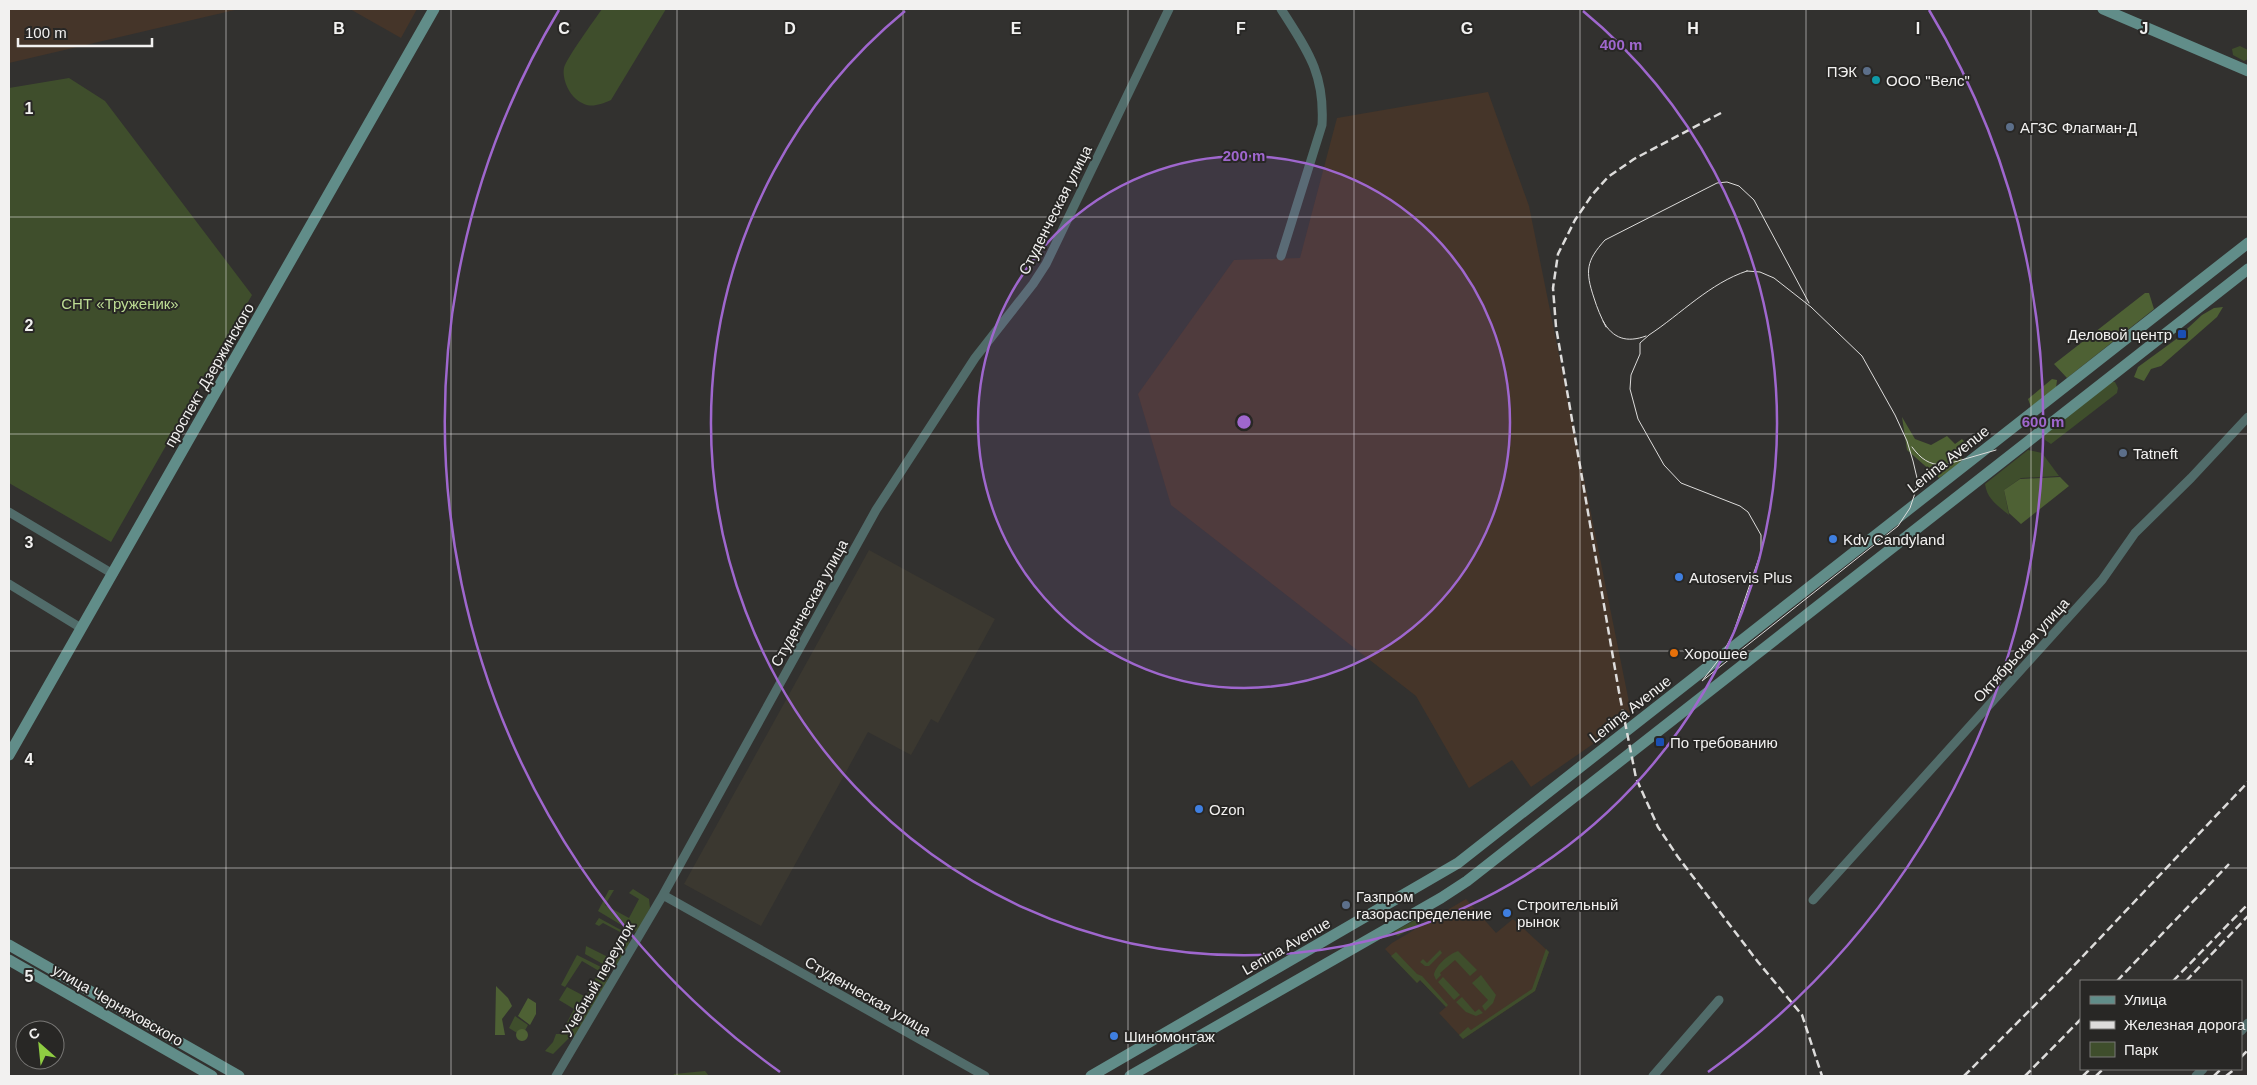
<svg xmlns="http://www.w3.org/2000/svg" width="2257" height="1085" font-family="Helvetica,sans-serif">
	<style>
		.built { fill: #3b3830 }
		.industrial { fill: #453529 }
		.green { fill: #3f4e2c }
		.forest { fill: #4e6134 }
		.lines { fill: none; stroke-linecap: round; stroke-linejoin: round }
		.street { stroke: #516c6a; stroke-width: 9 }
		.secondary { stroke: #618d89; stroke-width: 11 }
		.tram { stroke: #dddcdb; stroke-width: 1 }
		.rail { stroke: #dddcdb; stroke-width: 2.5; stroke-dasharray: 8 4; stroke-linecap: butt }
		.grid { fill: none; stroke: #f2f1f0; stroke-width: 1; stroke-opacity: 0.55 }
		.ring { fill: none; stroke: #9f67ce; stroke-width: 2.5 }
		.service-dot { fill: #5c6f8a; stroke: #282725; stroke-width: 2 }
		.culture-dot { fill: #0f9aa8; stroke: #282725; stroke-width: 2 }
		.transit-dot { fill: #1a4fb4; stroke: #282725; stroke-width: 2 }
		.shop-dot { fill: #3f7fe0; stroke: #282725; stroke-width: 2 }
		.food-dot { fill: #e8710a; stroke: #282725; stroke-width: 2 }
		.labels { text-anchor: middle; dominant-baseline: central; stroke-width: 4; stroke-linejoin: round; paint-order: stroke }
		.poi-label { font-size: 15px; fill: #f2f1f0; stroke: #282725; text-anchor: start }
		.street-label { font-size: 15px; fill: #f2f1f0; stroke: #282725 }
		.park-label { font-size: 15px; fill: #bddd94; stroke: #282725 }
		.grid-label { font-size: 16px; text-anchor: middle; font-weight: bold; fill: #f2f1f0; stroke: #282725; stroke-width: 4; stroke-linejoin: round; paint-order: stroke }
		.centre { fill: #9f67ce; stroke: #282725; stroke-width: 2.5 }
		.ring-label { font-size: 15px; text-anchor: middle; font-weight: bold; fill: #9f67ce; stroke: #282725; stroke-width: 4; stroke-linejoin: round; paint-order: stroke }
	</style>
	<rect width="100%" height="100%" fill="#32312f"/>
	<!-- built -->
	<path class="built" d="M869,550L995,619L938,723L931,719L911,755L868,732L761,926L684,884Z"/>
	<!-- industrial -->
	<path class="industrial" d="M9,9H239L9,63Z
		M350,9H417L401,38Z
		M1488,92L1529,206L1632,717L1531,787L1512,760L1469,788L1416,696L1171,505L1138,394L1234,260L1300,258L1337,118Z
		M1466,899L1496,933L1513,919L1549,952L1535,991L1463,1039L1439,1013L1446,1007L1420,980L1417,983L1385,949L1392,943Z"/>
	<!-- green -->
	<path class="green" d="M602,9H666L611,100C597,106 588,109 576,99C568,92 562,78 564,68C566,59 595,19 602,9Z
		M2240,46L2248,50V59L2244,61L2233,55L2232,49Z
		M69,78L105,101L252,295L111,542L9,483V88Z
		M2109,382H2115L2118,388L2117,393L2051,444L2045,440L2043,434Z
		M2028,450L2042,453L2059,476L2021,478L2004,490L2009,515C1997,505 1987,499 1985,484Z
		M633,889L649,899L650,908L638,931L633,932L598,911L609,890H614L605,905L629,918L639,899L629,893Z
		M599,918L630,935L629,946L617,966L610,968L585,954L586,946L608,957L622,933L603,923L599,926L595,924Z
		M1417,919L1421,923L1398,936L1396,935L1395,931Z
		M1546,949L1549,952L1535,991L1463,1039L1459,1035L1468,1027L1471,1030L1532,989Z
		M1440,950L1442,953L1429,966H1425L1420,962L1423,959L1427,963Z
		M1458,951L1477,970L1470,976L1455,960L1440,973L1441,975L1436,980L1434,975C1435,966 1449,954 1458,951Z
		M1396,952L1417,974L1422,976L1448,1005L1446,1007L1420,980L1417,983L1391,956Z
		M577,955L607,970L609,975L601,996L577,1036L568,1039L553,1054L545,1051L553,1042L556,1034H561L574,1009L559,1000L567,987L586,997L599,971L582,961L565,987L561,985Z
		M1481,975L1496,995L1493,1003L1485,1011L1482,1006L1488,1000L1472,983Z
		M1443,977L1460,995L1454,1000L1438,982Z
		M1462,997L1475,1012L1479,1009L1483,1013L1476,1016L1466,1012L1456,1002Z
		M515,1016L528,1025L522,1036L509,1028Z
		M705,1071L709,1076H673L674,1074Z"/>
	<!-- forest -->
	<path class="forest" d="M2145,293H2149L2154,309L2067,378L2054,364Z
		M2223,307L2217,317L2161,366L2151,369L2144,381L2134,377L2138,367L2175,340L2202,315L2214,308Z
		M2052,379L2057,380L2056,388L2031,407L2028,399Z
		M1902,417L1915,439L1931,445L1947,436L1955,444L1962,439L1968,446L1962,454L1961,463L1939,478L1907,450Z
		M2060,477L2069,486L2021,524L2009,513L2004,490L2020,479Z
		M496,986L508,998L512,1006L502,1019L505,1035H495Z
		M528,998L536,1003V1014L530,1025L518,1016Z
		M516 1035a6 6 0 1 1 12 0a6 6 0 1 1-12 0Z"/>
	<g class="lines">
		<!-- street -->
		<path class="street" d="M1281,256L1322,125C1325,73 1307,50 1281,9
			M9,512L113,574
			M9,584L81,628
			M663,895L985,1076
			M1813,900L2102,580L2135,533L2191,478L2248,417
			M2241,1031L2248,1023
			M556,1076L663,895L876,510L975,358L1033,284L1046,264L1169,9
			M1653,1076L1719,1000
			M2196,1076L2203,1069"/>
		<!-- secondary -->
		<path class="secondary" d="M2103,9L2248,71
			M9,755L434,9
			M9,945L239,1076
			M9,960L212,1076
			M1091,1076L1458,863L2248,243
			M1130,1076L1441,898L1467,881L2248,269"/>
		<!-- tram -->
		<path class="tram" d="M1747,271L1760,272L1774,278L1811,307L1862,356L1895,415L1907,441L1913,461L1917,478L1915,493L1910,508L1898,526L1702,681L1720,658L1733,634L1761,552V535L1748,512L1740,506L1681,483L1664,465L1638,419L1630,389L1631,375L1640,354V343L1649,335C1681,314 1710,283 1747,271Z
			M1603,321C1613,339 1627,343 1646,336
			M1606,327C1601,317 1597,308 1594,298C1585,271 1586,261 1605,240L1717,183L1727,182L1739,186L1754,200L1809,303
			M1912,447C1921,459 1929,465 1944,465L1996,450"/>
		<!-- rail -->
		<path class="rail" d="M1721,113L1634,159L1608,177L1592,195L1575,220L1558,254L1553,288L1556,327L1619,692L1636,778L1658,827L1678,857L1758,962L1802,1015L1822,1076
			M2117,981L2229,864
			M2173,981L2248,904
			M2186,981L2248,916
			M2241,1057L2248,1050
			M1964,1076L2066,974L2248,782
			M2025,1076L2081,1019
			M2083,1076L2090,1069
			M2096,1076L2103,1069
			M2214,1076L2221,1069
			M2226,1076L2235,1069"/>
	</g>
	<!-- grid -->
	<path class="grid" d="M226,9V1076M451,9V1076M677,9V1076M903,9V1076M1128,9V1076M1354,9V1076M1580,9V1076M1806,9V1076M2031,9V1076M9,217H2248M9,434H2248M9,651H2248M9,868H2248"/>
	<!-- distance rings -->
	<circle cx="1244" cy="422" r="266" fill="#9f67ce" fill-opacity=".12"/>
	<g class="ring">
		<circle cx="1244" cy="422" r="266"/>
		<path d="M1583 11A533 533 0 1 1 905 11"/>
		<path d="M780 1072A799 799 0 0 1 559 10M1929 10A799 799 0 0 1 1708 1072"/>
	</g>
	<!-- markers -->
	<g class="service-dot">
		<circle cx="1867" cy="71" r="5"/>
		<circle cx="2010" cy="127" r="5"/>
		<circle cx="2123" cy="453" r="5"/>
		<circle cx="1346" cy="905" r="5"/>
	</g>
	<circle class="culture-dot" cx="1876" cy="80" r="5"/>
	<g class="transit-dot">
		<rect x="2177" y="329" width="10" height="10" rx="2.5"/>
		<rect x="1655" y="737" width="10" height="10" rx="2.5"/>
	</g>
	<g class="shop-dot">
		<circle cx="1833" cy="539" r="5"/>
		<circle cx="1679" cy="577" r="5"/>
		<circle cx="1199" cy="809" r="5"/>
		<circle cx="1507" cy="913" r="5"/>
		<circle cx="1114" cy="1036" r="5"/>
	</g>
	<circle class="food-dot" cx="1674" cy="653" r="5"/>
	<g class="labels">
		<!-- poi labels -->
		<g class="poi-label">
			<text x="1857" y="71" text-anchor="end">ПЭК</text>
			<text x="1886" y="80">ООО "Велс"</text>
			<text x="2020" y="127">АГЗС Флагман-Д</text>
			<text x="2172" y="334" text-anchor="end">Деловой центр</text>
			<text x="2133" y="453">Tatneft</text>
			<text x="1843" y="539">Kdv Candyland</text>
			<text x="1689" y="577">Autoservis Plus</text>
			<text x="1684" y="653">Хорошее</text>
			<text x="1670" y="742">По требованию</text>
			<text x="1209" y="809">Ozon</text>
			<text x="1356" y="896">Газпром<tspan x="1356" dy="17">газораспределение</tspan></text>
			<text x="1517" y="904">Строительный<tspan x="1517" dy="17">рынок</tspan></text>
			<text x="1124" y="1036">Шиномонтаж</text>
		</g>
		<!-- street labels -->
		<g class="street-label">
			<text transform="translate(1055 210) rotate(-63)">Студенческая улица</text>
			<text transform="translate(209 375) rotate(-60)">проспект Дзержинского</text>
			<text transform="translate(1948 459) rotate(-38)">Lenina Avenue</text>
			<text transform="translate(809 603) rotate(-61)">Студенческая улица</text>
			<text transform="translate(2021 650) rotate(-48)">Октябрьская улица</text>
			<text transform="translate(1630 709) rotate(-38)">Lenina Avenue</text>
			<text transform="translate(1286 946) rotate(-30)">Lenina Avenue</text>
			<text transform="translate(598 979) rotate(-60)">Учебный переулок</text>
			<text transform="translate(868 996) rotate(30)">Студенческая улица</text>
			<text transform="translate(118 1005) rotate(30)">улица Черняховского</text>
		</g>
		<!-- park labels -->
		<g class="park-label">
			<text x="120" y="303">СНТ «Труженик»</text>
		</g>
	</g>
	<g class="grid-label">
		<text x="339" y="34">B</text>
		<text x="564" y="34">C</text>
		<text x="790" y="34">D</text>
		<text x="1016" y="34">E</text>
		<text x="1241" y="34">F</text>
		<text x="1467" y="34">G</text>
		<text x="1693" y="34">H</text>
		<text x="1918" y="34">I</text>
		<text x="2144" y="34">J</text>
		<text x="29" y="114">1</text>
		<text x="29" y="331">2</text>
		<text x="29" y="548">3</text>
		<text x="29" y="765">4</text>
		<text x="29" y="982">5</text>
	</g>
	<circle cx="1244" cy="422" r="8" class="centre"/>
	<g class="ring-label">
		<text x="1621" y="50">400 m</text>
		<text x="1244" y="161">200 m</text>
		<text x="2043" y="427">600 m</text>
	</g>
	<!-- border -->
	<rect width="2257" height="1085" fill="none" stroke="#f2f1f0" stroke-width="20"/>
	<!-- legend -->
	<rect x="2080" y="980" width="162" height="90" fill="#282725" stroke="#797876"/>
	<rect x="2090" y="996" width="25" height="8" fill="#618d89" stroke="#797876"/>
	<text x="2124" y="1005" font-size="15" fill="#f2f1f0">Улица</text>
	<rect x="2090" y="1021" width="25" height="8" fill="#dddcdb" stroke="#797876"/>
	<text x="2124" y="1030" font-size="15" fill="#f2f1f0">Железная дорога</text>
	<rect x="2090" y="1042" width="25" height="15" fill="#3f4e2c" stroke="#797876"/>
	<text x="2124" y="1055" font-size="15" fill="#f2f1f0">Парк</text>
	<!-- north arrow -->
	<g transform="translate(40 1045) rotate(333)"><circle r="24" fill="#282725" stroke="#797876"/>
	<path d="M0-4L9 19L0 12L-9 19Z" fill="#8fcd42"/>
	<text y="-8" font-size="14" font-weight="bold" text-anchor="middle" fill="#f2f1f0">С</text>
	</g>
	<!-- scale -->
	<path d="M18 38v8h134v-8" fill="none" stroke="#f2f1f0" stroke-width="2.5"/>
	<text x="25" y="38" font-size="15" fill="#f2f1f0" stroke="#282725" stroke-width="4" paint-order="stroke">100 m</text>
</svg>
